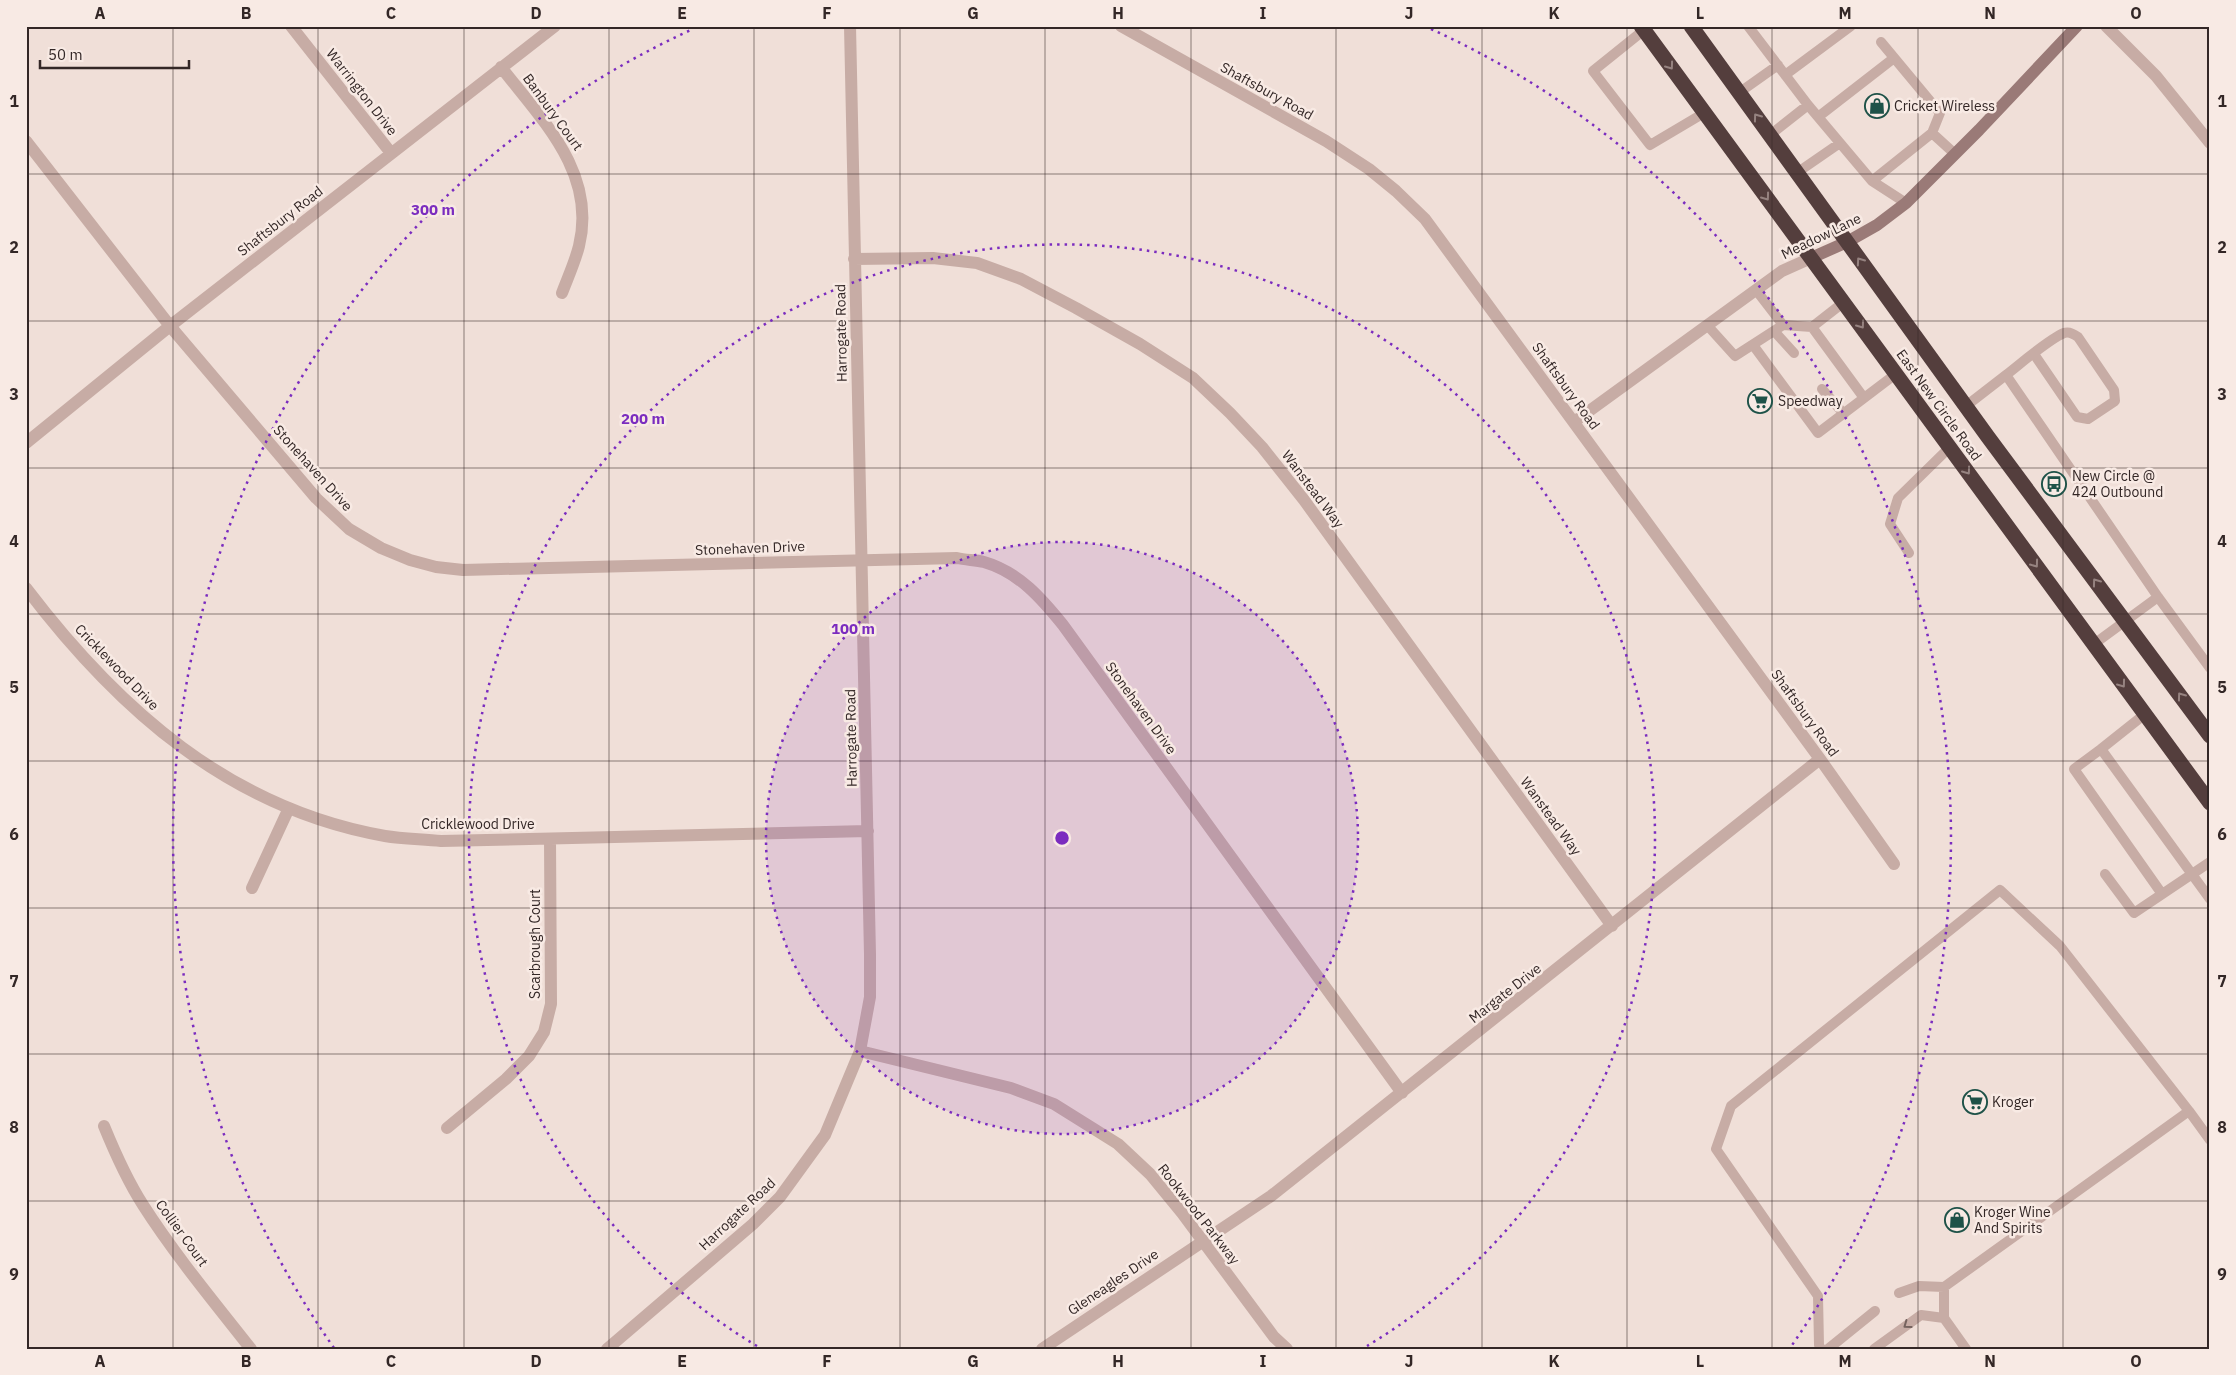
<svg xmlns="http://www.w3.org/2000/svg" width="2236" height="1375" font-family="'IBM Plex Sans',sans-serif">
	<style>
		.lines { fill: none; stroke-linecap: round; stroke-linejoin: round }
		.lane { stroke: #c7aca5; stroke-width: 10 }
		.street { stroke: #c7aca5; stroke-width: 12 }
		.secondary { stroke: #9a7a77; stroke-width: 12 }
		.highway { stroke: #543e3d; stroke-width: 15 }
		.oneway { stroke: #968380 }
		.oneway2 { stroke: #76635f }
		.grid { fill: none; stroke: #332726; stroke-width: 1; stroke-opacity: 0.55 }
		.ring { fill: none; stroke: #7b2cbf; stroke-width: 2.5; stroke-dasharray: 2.5 5 }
		.labels { text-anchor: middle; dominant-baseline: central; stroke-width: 5; stroke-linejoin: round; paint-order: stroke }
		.street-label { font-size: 14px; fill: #332726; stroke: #f8eae4 }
		.poi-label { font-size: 14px; fill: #332726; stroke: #f8eae4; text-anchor: start }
		.centre { fill: #7b2cbf; stroke: #f8eae4; stroke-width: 2.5 }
		.ring-label { font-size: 15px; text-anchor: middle; font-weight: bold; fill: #7b2cbf; stroke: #f8eae4; stroke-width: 5; stroke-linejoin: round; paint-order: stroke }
		.neatline { fill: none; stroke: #332726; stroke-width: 2 }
		.grid-label { font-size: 16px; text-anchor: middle; font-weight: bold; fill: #332726 }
	</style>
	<rect width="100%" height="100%" fill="#f0dfd8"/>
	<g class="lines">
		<!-- lane -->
		<path class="lane" d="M1748,26L1808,105L1872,181L1906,203
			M1644,30L1593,71L1650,145L1704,113
			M1881,42L1940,113L1932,133
			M1785,75L1851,26
			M1740,92L1778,65
			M1818,117L1894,58
			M1770,135L1808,105
			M1798,172L1840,143
			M1872,181L1932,133L1955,154
			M1707,325L1735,356L1783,325L1756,290
			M1783,325L1812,327L1864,398
			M1812,327L1844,302
			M1774,331L1794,353
			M1753,345L1818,433L1897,373
			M2006,375C2019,365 2049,339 2064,333C2069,331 2074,334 2078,337L2114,390L2115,401L2088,419L2077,417L2034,354
			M1822,389L1844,414
			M1966,406L2006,375L2158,597L2210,668
			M1909,553L1890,524L1898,498L1950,447
			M2094,644L2158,597
			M2145,714L2101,749L2210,899
			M2101,749L2074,769L2162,894
			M2105,874L2134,913L2210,862
			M1899,1293L1919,1286L1944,1287
			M1821,1349L1819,1345L1818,1296L1716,1149L1731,1106L2000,890L2060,946L2189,1111
			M1828,1349L1875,1311
			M1874,1349L1921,1315L1944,1318
			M1966,1349L1944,1318V1287L2189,1111L2210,1140"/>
		<!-- street -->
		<path class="street" d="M291,26L391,153
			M1121,26L1326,141L1369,169L1396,191L1425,219L1820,759L1894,864
			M2106,26L2156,76L2210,143
			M501,67C542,120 597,173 579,246C575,262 568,277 562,293
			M26,141L170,326L316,498L349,529L381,548L410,560L436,567L463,570L957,558C966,560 976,560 984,562C1019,572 1042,599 1063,625L1402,1093
			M854,259L933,258L977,263L1021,279L1076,308L1140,344L1193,378L1230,413L1262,447L1304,500L1612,926
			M1574,422L1782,271L1811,258
			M26,443L170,326L555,26
			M26,588C118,709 230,809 385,836C403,839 423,839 441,841L868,831
			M252,888L289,808
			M860,1051L1011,1088L1054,1104L1118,1144L1150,1174L1182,1213L1274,1337L1287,1349
			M104,1126C115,1153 127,1180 143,1205C175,1255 214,1302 251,1349
			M447,1128L506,1079L529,1056L544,1032L551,1004L550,839
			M607,1349L753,1224L780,1197L825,1135L860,1051L870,997V955L850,26
			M1042,1349L1271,1196L1820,759"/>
		<!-- secondary -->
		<path class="secondary" d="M1811,258L1847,242L1877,225L1906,203L1979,130L2077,26"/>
		<!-- highway -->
		<path class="highway" d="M1641,26L2210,803
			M1691,26L1988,437L2210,736"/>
	</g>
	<!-- one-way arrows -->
	<defs><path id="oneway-chevron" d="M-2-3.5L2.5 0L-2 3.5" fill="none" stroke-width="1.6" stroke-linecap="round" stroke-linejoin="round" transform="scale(1.25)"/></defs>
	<g class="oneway">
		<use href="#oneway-chevron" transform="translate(1670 66) rotate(54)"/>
		<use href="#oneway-chevron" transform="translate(1757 117) rotate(-126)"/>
		<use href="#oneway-chevron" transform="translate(1766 197) rotate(54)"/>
		<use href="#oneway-chevron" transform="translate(1860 261) rotate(-125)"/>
		<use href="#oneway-chevron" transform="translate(1861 325) rotate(54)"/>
		<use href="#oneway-chevron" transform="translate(1967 471) rotate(54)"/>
		<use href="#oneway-chevron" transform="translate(2035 564) rotate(54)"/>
		<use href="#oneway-chevron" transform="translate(2096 582) rotate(-126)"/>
		<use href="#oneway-chevron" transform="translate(2122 684) rotate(54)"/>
		<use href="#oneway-chevron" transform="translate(2181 696) rotate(-126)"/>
	</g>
	<use class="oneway2" href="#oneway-chevron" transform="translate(1907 1325) rotate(144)"/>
	<!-- grid -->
	<path class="grid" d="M173,26V1349M318,26V1349M464,26V1349M609,26V1349M754,26V1349M900,26V1349M1045,26V1349M1191,26V1349M1336,26V1349M1482,26V1349M1627,26V1349M1772,26V1349M1918,26V1349M2063,26V1349M26,174H2210M26,321H2210M26,468H2210M26,614H2210M26,761H2210M26,908H2210M26,1054H2210M26,1201H2210"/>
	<!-- distance rings -->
	<circle cx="1062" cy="838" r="296" fill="#7b2cbf" fill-opacity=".12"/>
	<g class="ring">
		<circle cx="1062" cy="838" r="296"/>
		<path d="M757 1346A593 593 0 1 1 1367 1346"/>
		<path d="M334 1348A889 889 0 0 1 693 29M1431 29A889 889 0 0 1 1790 1348"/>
	</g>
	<!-- icons -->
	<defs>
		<symbol id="shop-ring" viewBox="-11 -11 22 22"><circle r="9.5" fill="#f8eae4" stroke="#1e5248" stroke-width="1.5"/><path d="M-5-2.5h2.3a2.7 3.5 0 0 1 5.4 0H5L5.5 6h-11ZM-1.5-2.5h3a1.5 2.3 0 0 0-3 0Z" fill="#1e5248"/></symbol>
		<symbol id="supermarket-ring" viewBox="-11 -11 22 22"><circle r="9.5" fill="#f8eae4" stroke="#1e5248" stroke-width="1.5"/><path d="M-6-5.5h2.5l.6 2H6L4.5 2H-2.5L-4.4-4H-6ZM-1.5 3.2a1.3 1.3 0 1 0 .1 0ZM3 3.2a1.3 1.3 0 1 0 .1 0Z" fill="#1e5248"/></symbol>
		<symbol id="bus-ring" viewBox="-11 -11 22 22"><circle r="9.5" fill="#f8eae4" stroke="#1e5248" stroke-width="1.5"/><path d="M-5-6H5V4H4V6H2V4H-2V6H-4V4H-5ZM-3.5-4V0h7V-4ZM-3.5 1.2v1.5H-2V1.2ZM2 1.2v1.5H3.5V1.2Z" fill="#1e5248"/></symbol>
	</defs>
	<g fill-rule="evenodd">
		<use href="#shop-ring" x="1863" y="92" width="28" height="28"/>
		<use href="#supermarket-ring" x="1746" y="387" width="28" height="28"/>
		<use href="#bus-ring" x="2040" y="470" width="28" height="28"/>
		<use href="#supermarket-ring" x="1961" y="1088" width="28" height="28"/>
		<use href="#shop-ring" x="1943" y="1206" width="28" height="28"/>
	</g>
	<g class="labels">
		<!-- street labels -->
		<g class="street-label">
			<text transform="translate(1267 91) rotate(29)">Shaftsbury Road</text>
			<text transform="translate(362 92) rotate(52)">Warrington Drive</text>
			<text transform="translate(553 112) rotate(54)">Banbury Court</text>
			<text transform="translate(280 221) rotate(-38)">Shaftsbury Road</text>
			<text transform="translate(1821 236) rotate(-26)">Meadow Lane</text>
			<text transform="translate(841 333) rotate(-91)">Harrogate Road</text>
			<text transform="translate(1566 386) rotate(54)">Shaftsbury Road</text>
			<text transform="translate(1939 405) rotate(54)">East New Circle Road</text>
			<text transform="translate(313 468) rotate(48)">Stonehaven Drive</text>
			<text transform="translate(1313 489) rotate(53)">Wanstead Way</text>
			<text transform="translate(750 548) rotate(-2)">Stonehaven Drive</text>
			<text transform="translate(117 667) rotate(46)">Cricklewood Drive</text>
			<text transform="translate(1141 708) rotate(54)">Stonehaven Drive</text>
			<text transform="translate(1805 713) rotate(54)">Shaftsbury Road</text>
			<text transform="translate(851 738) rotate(-91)">Harrogate Road</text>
			<text transform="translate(1551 816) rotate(54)">Wanstead Way</text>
			<text x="478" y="824">Cricklewood Drive</text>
			<text transform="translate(535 944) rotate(-90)">Scarbrough Court</text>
			<text transform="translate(1505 993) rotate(-38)">Margate Drive</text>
			<text transform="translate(737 1214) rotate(-43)">Harrogate Road</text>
			<text transform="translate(1199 1214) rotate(52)">Rookwood Parkway</text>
			<text transform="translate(182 1233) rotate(54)">Collier Court</text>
			<text transform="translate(1113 1282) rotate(-34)">Gleneagles Drive</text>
		</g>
		<!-- poi labels -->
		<g class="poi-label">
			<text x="1894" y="106">Cricket Wireless</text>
			<text x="1778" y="401">Speedway</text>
			<text x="2072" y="476">New Circle @<tspan x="2072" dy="16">424 Outbound</tspan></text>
			<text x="1992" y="1102">Kroger</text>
			<text x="1974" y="1212">Kroger Wine<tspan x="1974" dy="16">And Spirits</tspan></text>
		</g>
	</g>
	<circle cx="1062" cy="838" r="8" class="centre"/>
	<g class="ring-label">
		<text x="433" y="215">300 m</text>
		<text x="643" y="424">200 m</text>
		<text x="853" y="634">100 m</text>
	</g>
	<!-- border -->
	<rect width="2236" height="1375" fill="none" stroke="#f8eae4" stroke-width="55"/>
	<!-- scale -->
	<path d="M40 60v8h149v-8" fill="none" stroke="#332726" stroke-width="2.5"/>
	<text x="48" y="60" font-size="15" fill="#332726" stroke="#f8eae4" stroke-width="4" paint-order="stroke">50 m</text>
	<rect x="28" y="28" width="2180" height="1320" class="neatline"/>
	<g class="grid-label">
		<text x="100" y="19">A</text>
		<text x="246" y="19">B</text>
		<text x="391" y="19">C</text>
		<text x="536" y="19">D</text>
		<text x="682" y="19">E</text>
		<text x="827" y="19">F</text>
		<text x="973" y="19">G</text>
		<text x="1118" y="19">H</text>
		<text x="1263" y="19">I</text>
		<text x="1409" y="19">J</text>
		<text x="1554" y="19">K</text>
		<text x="1700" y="19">L</text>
		<text x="1845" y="19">M</text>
		<text x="1990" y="19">N</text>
		<text x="2136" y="19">O</text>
		<text x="14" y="107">1</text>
		<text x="2222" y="107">1</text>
		<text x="14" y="253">2</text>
		<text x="2222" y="253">2</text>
		<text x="14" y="400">3</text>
		<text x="2222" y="400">3</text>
		<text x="14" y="547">4</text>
		<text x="2222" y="547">4</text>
		<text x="14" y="693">5</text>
		<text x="2222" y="693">5</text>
		<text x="14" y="840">6</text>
		<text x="2222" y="840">6</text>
		<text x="14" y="987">7</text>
		<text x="2222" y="987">7</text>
		<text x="14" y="1133">8</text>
		<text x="2222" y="1133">8</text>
		<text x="14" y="1280">9</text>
		<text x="2222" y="1280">9</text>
		<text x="100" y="1367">A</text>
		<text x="246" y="1367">B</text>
		<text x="391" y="1367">C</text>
		<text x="536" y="1367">D</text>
		<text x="682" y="1367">E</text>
		<text x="827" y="1367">F</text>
		<text x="973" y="1367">G</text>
		<text x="1118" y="1367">H</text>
		<text x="1263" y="1367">I</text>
		<text x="1409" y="1367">J</text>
		<text x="1554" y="1367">K</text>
		<text x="1700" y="1367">L</text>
		<text x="1845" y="1367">M</text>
		<text x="1990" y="1367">N</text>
		<text x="2136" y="1367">O</text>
	</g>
</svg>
